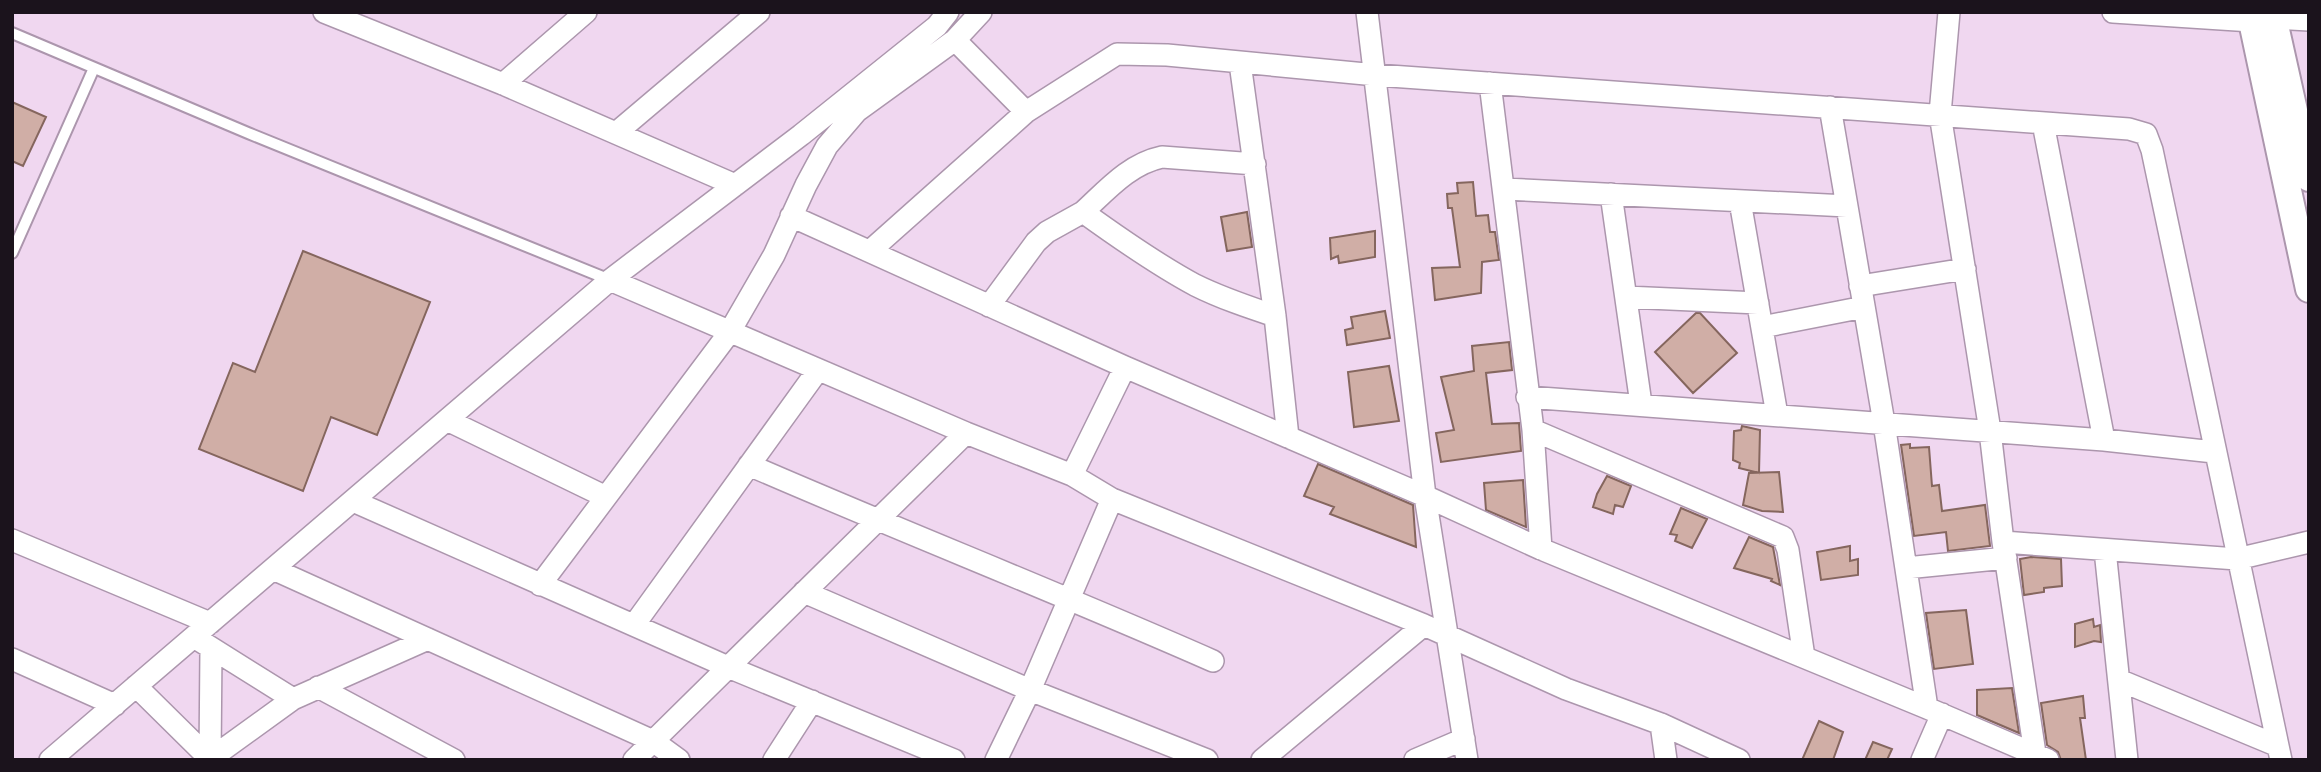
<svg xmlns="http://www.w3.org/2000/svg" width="2321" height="772" font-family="'Sofia Sans Condensed',sans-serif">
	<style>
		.building { fill: #d0aea6; stroke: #85665e; stroke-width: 2 }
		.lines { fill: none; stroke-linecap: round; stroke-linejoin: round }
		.service-casing { stroke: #ac96ad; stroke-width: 14 }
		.minor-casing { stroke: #ac96ad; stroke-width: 24 }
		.tertiary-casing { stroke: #ac96ad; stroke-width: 30 }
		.service { stroke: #fff; stroke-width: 10 }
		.minor { stroke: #fff; stroke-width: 21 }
		.tertiary { stroke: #fff; stroke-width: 26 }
	</style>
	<rect width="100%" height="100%" fill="#f0d7f0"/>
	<!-- building -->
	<path class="building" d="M12,102L46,117L23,166L12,161Z
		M1473,182L1476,216L1488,215L1490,232H1495L1499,260L1482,262L1481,293L1435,300L1432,268L1460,267L1452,208H1448L1447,194L1458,193L1457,183Z
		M1247,212L1252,247L1227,251L1221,217Z
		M1375,231V257L1339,263L1338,256L1331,259L1330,238Z
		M303,251L430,302L377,435L331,417L303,491L199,449L233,363L255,372Z
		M1385,311L1390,338L1347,345L1345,330L1353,328L1351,317Z
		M1696,313H1700L1737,353L1693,393L1655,352Z
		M1509,342L1512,370L1486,373L1492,424L1519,423L1521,451L1441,462L1436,433L1454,430L1441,377L1474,371L1472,346Z
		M1389,366L1399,421L1354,427L1348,372Z
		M1742,426L1760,430L1759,473L1739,468L1740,463L1733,460L1734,431L1741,430Z
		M1910,444V448L1929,447L1932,486L1939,485L1942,511L1985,505L1990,546L1948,551L1946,532L1914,536L1901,445Z
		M1318,464L1413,505L1416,547L1330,514L1334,507L1304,496Z
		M1779,472L1783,512L1762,511L1743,505L1749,473Z
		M1607,476L1631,486L1623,507L1615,505L1613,514L1593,507L1597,494Z
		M1523,480L1526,527L1486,510L1484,483Z
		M1681,508L1707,519L1692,548L1675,541L1677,535L1670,534Z
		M1749,537L1773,547L1780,585L1771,581L1772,579L1734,568Z
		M1850,546V561L1858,559V575L1821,580L1817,552Z
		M2031,557L2061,559L2062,586L2044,588V592L2024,595L2020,559Z
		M1966,610L1973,664L1934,669L1926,613Z
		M2093,619L2094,627L2100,625L2101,642L2094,641L2075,647V624Z
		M2012,688L2019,733L1977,715V690Z
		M2083,696L2085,718H2080L2086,760H2061L2058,752L2047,745L2041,703Z
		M1819,721L1843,732L1833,760H1802Z
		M1873,742L1892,749L1887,760H1865Z"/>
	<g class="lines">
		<defs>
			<path id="service" d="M12,33L248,133L610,280
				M12,253L94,68"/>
			<path id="minor" d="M324,12L503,84L735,185
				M1367,12L1425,496L1467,760
				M1949,12L1940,114L1990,431L2003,542L2036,760
				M2113,12L2252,21
				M2273,18L2309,20
				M955,40L1026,112L1117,54L1167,55L1376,75L2129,129L2146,134L2152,150L2281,760
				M1240,63L1275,316L1288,437
				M1490,83L1533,430L1541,549
				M503,84L586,12
				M1830,107L1884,423L1927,708
				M2043,123L2104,440
				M616,133L759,12
				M1505,189L1847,206
				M1611,194L1641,404
				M1740,201L1777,415
				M1083,212C1107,190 1129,164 1162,157L1255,164
				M791,216L1125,367L1425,496L1541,549L1927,708L2048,760
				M871,250L1026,112
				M610,280L966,433L1072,475L1112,499L1424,625L1566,689L1661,724L1739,760
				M1860,286L1965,269
				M1626,297L1758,303
				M989,306L1036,242L1047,232L1083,212C1119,238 1156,264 1195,285C1221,298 1248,307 1275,316
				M1762,327L1864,307
				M1527,397L2104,440L2214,452
				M447,420L606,497
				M1533,430L1783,537L1788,550L1804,657
				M749,465C903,532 1059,593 1213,661
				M1072,475L1125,367
				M353,501L728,667L954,760
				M12,540L210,623
				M2003,542L2237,559L2309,542
				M2105,550L2127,760
				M1906,568L2006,558
				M273,569L653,741L679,760
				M540,585L729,333L774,255L806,185L827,146L857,111L955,40L981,12
				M804,592L1030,690L1207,760
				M634,625L818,370
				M194,637L293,699
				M12,659L115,705
				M2119,680L2278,746
				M136,686L211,760
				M318,687L454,760
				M1661,724L1666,760
				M210,759L293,699L428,639
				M210,759L211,649
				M50,760L610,280L801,135L937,26L948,12
				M634,760L966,433
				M774,760L812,701
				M996,760L1030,690L1112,499
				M1262,760L1424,625
				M1415,760L1464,739
				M1922,760L1942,714"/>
			<path id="tertiary" d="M2250,12L2309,289
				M2272,12L2309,178"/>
		</defs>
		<!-- service casing -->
		<use href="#service" class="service-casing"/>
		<!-- minor casing -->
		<use href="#minor" class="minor-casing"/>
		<!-- tertiary casing -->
		<use href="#tertiary" class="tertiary-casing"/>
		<!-- service -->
		<use href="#service" class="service"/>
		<!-- minor -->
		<use href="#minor" class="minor"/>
		<!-- tertiary -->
		<use href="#tertiary" class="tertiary"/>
	</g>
	<!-- border -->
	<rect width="2321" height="772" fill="none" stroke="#1b131c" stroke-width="28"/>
</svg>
